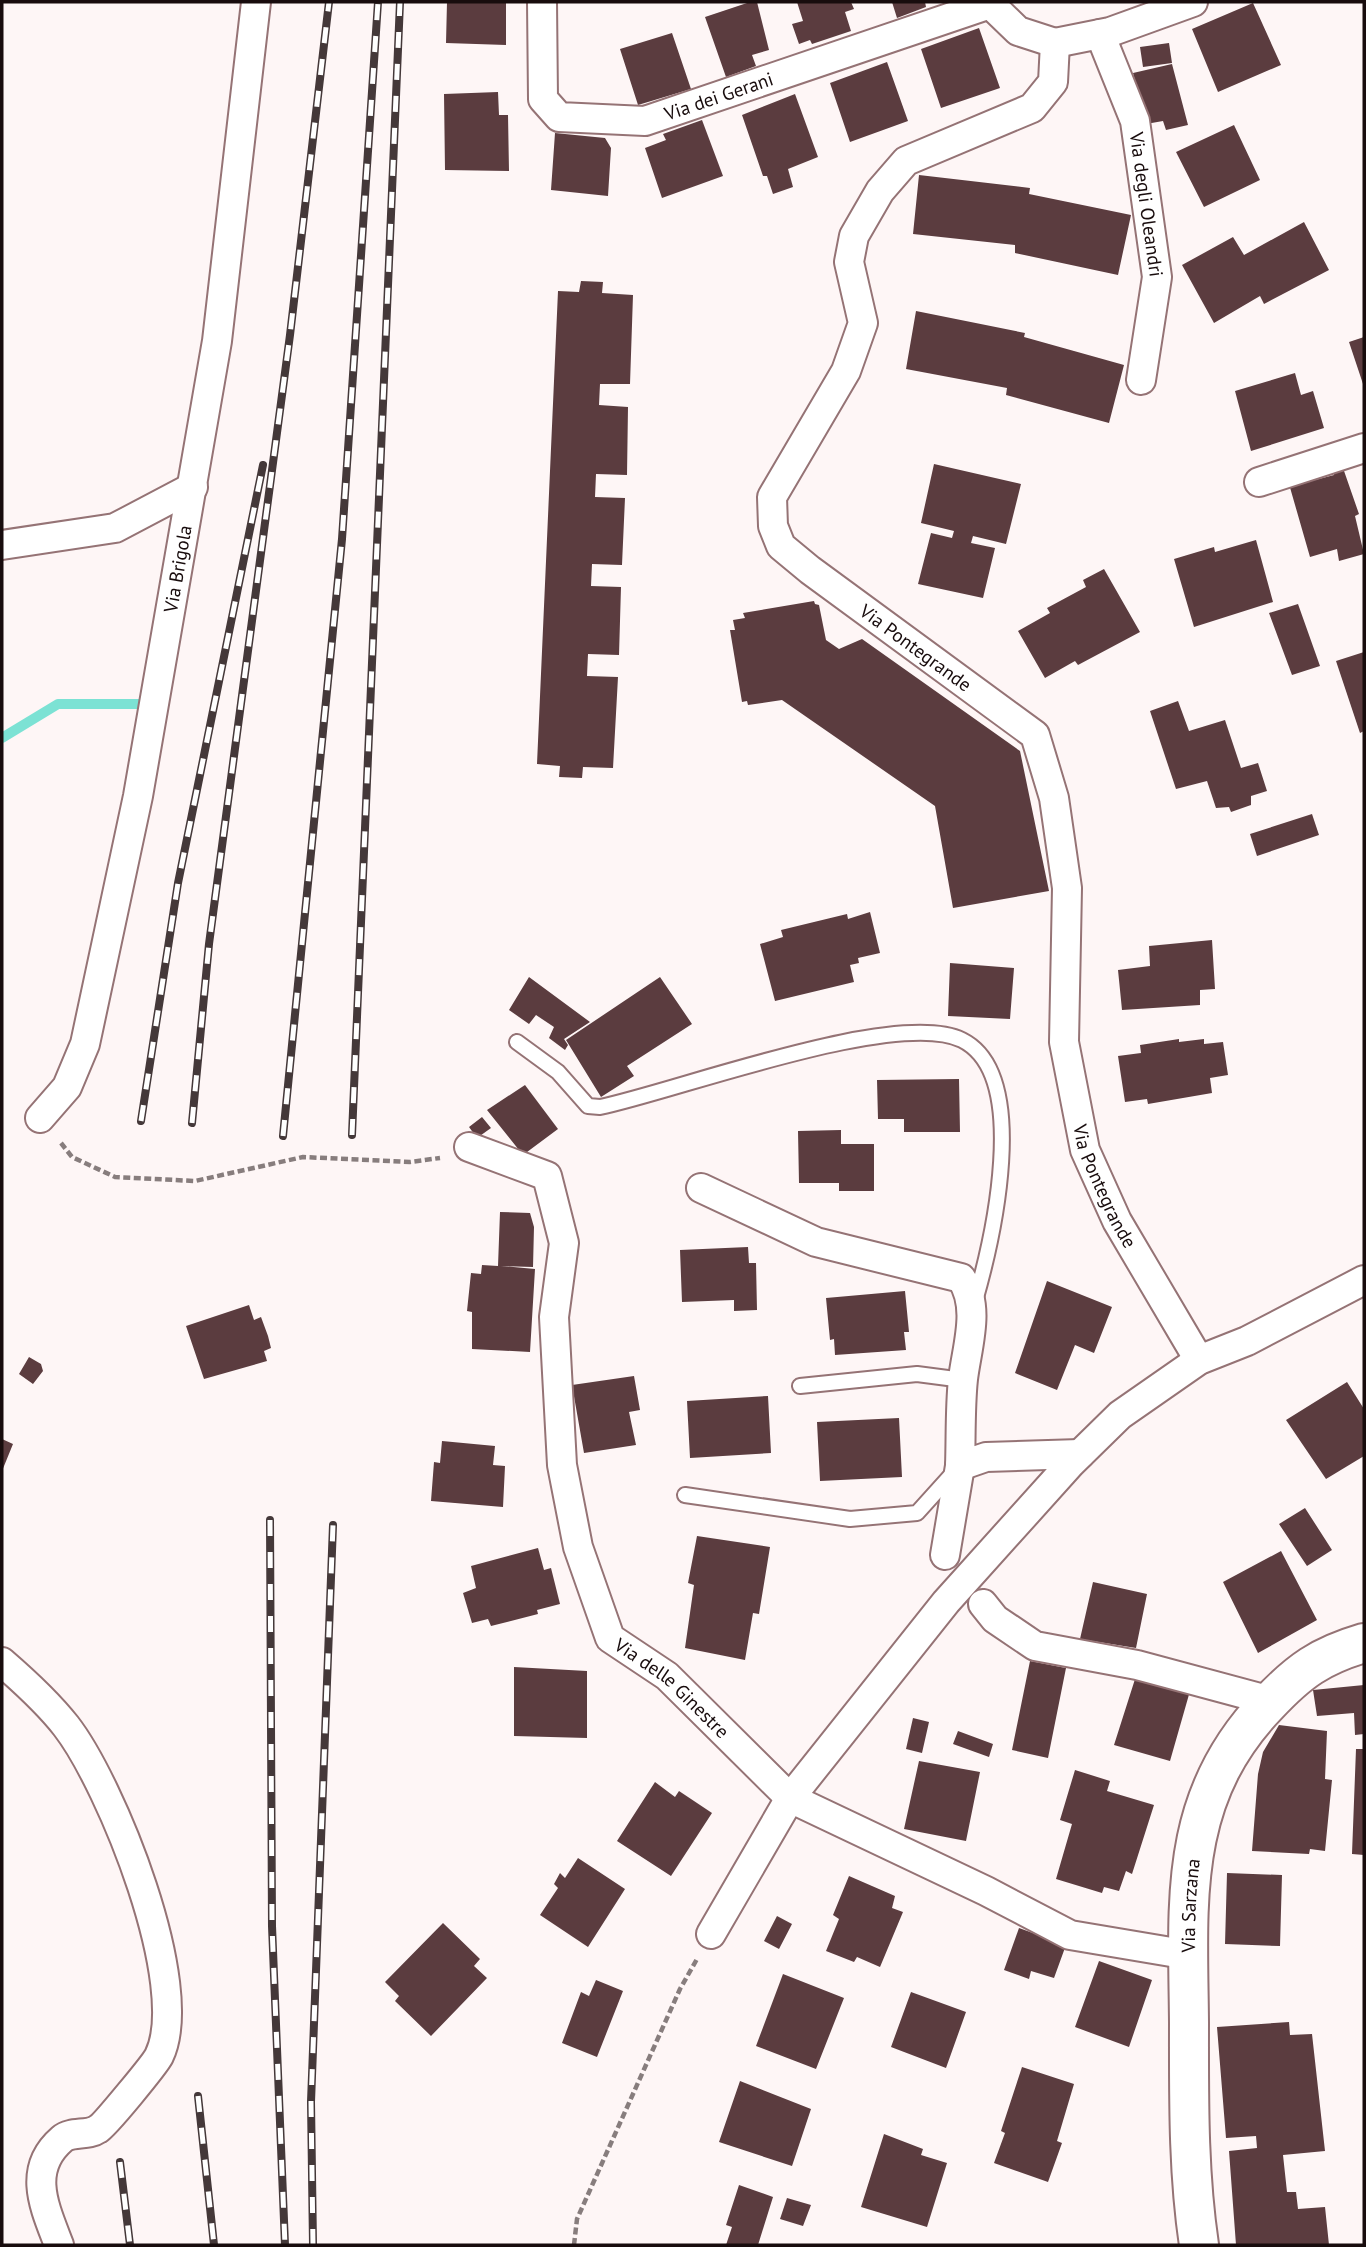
<svg xmlns="http://www.w3.org/2000/svg" width="1366" height="2247" font-family="'PT Sans',sans-serif">
	<style>
		.lines { fill: none; stroke-linecap: round; stroke-linejoin: round }
		.stream { stroke: #7ce2d4; stroke-width: 10 }
		.building { fill: #5b3c3f }
		.lane-casing { stroke: #957375; stroke-width: 18 }
		.street-casing { stroke: #957375; stroke-width: 32 }
		.primary-casing { stroke: #957375; stroke-width: 42 }
		.path { stroke: #877d7d; stroke-width: 4.5; stroke-dasharray: 7 3.5; stroke-linecap: butt }
		.lane { stroke: #fff; stroke-width: 14 }
		.street { stroke: #fff; stroke-width: 28 }
		.primary { stroke: #fff; stroke-width: 38 }
		.rail-casing { stroke: #443839; stroke-width: 8 }
		.rail { stroke: #fff; stroke-width: 5; stroke-dasharray: 16; stroke-linecap: butt }
		.labels { text-anchor: middle; dominant-baseline: central; stroke-width: 7; stroke-linejoin: round; paint-order: stroke }
		.street-label { font-size: 19px; fill: #180c0d; stroke: #fff }
	</style>
	<rect width="100%" height="100%" fill="#fef6f6"/>
	<g class="lines">
		<!-- stream -->
		<path class="stream" d="M2,738L58,704H146"/>
	</g>
	<!-- building -->
	<path class="building" d="M447,2H506V45L446,43Z
		M750,2H757L769,50L752,55L756,66L726,77L705,17Z
		M797,2H851L854,9L845,12L851,31L812,44L810,40L799,44L792,24L803,21Z
		M892,2H925L926,7L897,18Z
		M1253,3L1281,65L1218,92L1192,29Z
		M979,28L1000,88L941,108L921,49Z
		M672,33L691,89L638,105L620,49Z
		M1169,43L1172,63L1143,67L1140,47Z
		M887,62L908,121L850,142L830,83Z
		M1172,64L1188,125L1166,130L1163,121L1146,124L1133,73Z
		M498,92L499,115H508L509,171L445,170L444,94Z
		M795,94L818,157L788,169L793,187L773,194L767,176H763L742,115Z
		M702,120L723,176L662,198L645,148L666,140L663,134Z
		M1234,125L1260,180L1204,207L1176,152Z
		M555,133L605,138L611,148L608,196L551,190Z
		M919,175L1030,188L1029,194L1131,215L1118,275L1015,253V245L913,234Z
		M1304,222L1329,270L1264,304L1260,296L1214,323L1182,265L1233,237L1244,255Z
		M581,281L603,282L602,293L633,295L630,384H600L599,405L628,407L627,475L596,474L595,497L625,498L622,565L592,564L591,586L621,587L619,655L588,654L587,676L618,677L613,768L583,767L582,778L559,777L560,766L537,764L558,291L579,292Z
		M916,311L1025,333L1024,337L1124,365L1109,423L1006,395L1007,388L906,369Z
		M1364,337V387L1349,342Z
		M1295,373L1301,395L1313,391L1324,428L1251,451L1235,391Z
		M934,464L1021,484L1006,544L973,536L971,543L995,548L983,598L918,584L931,533L952,538L954,531L921,523Z
		M1343,468L1359,514L1355,516L1364,554L1339,561L1337,549L1310,557L1289,484L1313,476L1315,480L1334,475L1333,471Z
		M1256,540L1273,602L1194,627L1174,559L1214,547L1215,552Z
		M1104,569L1140,632L1078,665L1075,661L1045,678L1018,631L1050,613L1047,608L1086,587L1083,580Z
		M814,601L815,604L819,605L826,640L839,649L862,639L1020,751L1049,891L953,908L935,806L782,700L748,705L747,701L742,702L730,630H735L733,620L745,618L743,613Z
		M1298,604L1320,666L1292,675L1269,613Z
		M1364,652V731L1360,733L1336,661Z
		M1178,701L1189,731L1225,720L1241,768L1258,763L1267,791L1251,796V805L1231,812L1229,807L1216,808L1207,781L1176,789L1150,711Z
		M1312,814L1319,835L1257,856L1250,834Z
		M870,912L880,953L858,958L859,963L850,965L854,982L775,1001L760,944L783,937L781,930L847,914L848,919Z
		M1212,940L1215,989L1200,990V1005L1122,1010L1118,970L1150,966L1149,946Z
		M950,963L1014,968L1010,1019L948,1016Z
		M529,977L590,1022L564,1039L568,1045L565,1050L549,1038L554,1027L536,1015L529,1024L509,1010Z
		M660,977L692,1024L627,1066L634,1076L601,1097L566,1040Z
		M1179,1039V1042L1204,1039V1044L1223,1042L1228,1075L1210,1078L1212,1093L1148,1104L1147,1099L1125,1102L1118,1056L1141,1053L1140,1045Z
		M959,1079L960,1132H904V1119H878L877,1080Z
		M525,1085L558,1129L523,1155L487,1110Z
		M482,1117L491,1128L477,1138L469,1127Z
		M841,1130V1144H874V1191H839V1183H799L798,1131Z
		M500,1212L530,1213L534,1227L533,1267L501,1266L535,1269L530,1352L472,1349V1312L467,1311L471,1273L481,1274L482,1265L498,1266Z
		M748,1247L749,1263H756L757,1310L734,1311V1300L682,1302L680,1250Z
		M1047,1281L1112,1307L1094,1353L1075,1345L1057,1390L1015,1373Z
		M905,1291L909,1332H904L906,1350L835,1355L834,1339L830,1340L826,1298Z
		M249,1305L254,1320L261,1317L268,1336L271,1348L264,1351L267,1361L204,1379L186,1326Z
		M29,1357L41,1364L43,1371L33,1384L19,1374Z
		M634,1376L640,1410L629,1412L636,1445L584,1453L572,1385Z
		M1347,1382L1364,1409V1456L1326,1479L1286,1420Z
		M768,1396L771,1453L690,1458L687,1401Z
		M899,1418L902,1477L820,1481L817,1422Z
		M2,1439L13,1444L2,1471Z
		M442,1441L495,1446L493,1465L505,1466L503,1507L431,1501L434,1462L440,1463Z
		M1305,1508L1332,1550L1307,1566L1279,1524Z
		M697,1536L770,1547L759,1614L753,1613L745,1660L685,1648L694,1585L688,1583Z
		M538,1548L544,1570L551,1568L560,1604L537,1610L538,1614L491,1626L488,1619L472,1623L463,1593L476,1588L471,1566Z
		M1281,1551L1317,1620L1258,1653L1223,1582Z
		M1093,1582L1147,1594L1136,1648L1080,1639Z
		M1030,1661L1066,1668L1048,1758L1012,1750Z
		M514,1667L587,1671V1738L514,1736Z
		M1136,1676L1190,1691L1170,1761L1114,1745Z
		M1364,1685V1734L1355,1735L1354,1713L1317,1716L1313,1690Z
		M913,1718L929,1722L922,1753L906,1749Z
		M1279,1725L1327,1731L1325,1779L1332,1780L1325,1851L1310,1849L1309,1854L1252,1851L1258,1774L1263,1752Z
		M958,1731L993,1744L989,1757L953,1744Z
		M1356,1749H1364V1855L1352,1854Z
		M919,1761L980,1772L966,1841L904,1829Z
		M1075,1770L1110,1781L1107,1791L1154,1805L1132,1874L1126,1871L1119,1891L1104,1887L1102,1893L1056,1879L1072,1824L1060,1820Z
		M655,1782L675,1797L679,1791L712,1813L671,1876L617,1841Z
		M578,1858L625,1889L588,1947L540,1915L558,1888L554,1884L560,1873L565,1878Z
		M1227,1873L1282,1875L1280,1946L1225,1944Z
		M849,1876L895,1896L892,1908L903,1912L880,1967L857,1957L854,1962L826,1951L839,1919L833,1915Z
		M777,1916L792,1924L779,1949L764,1941Z
		M443,1923L480,1959L474,1966L487,1978L431,2036L395,2001L399,1996L385,1982Z
		M1019,1928L1066,1945L1054,1978L1031,1971L1029,1979L1004,1970Z
		M1099,1961L1152,1980L1129,2047L1075,2027Z
		M783,1974L844,1998L816,2069L756,2046Z
		M596,1980L623,1991L597,2057L562,2043L581,1992L589,1996Z
		M911,1992L966,2012L946,2068L891,2047Z
		M1289,2022L1290,2035L1312,2034L1325,2151L1283,2155L1287,2192H1296L1298,2209L1325,2207L1329,2245H1236L1229,2151L1257,2148L1256,2136L1226,2138L1217,2027Z
		M1022,2067L1074,2084L1057,2141L1062,2143L1048,2182L994,2163L1005,2133L1001,2131Z
		M740,2081L811,2109L792,2166L719,2142Z
		M884,2134L923,2149L921,2155L947,2163L927,2227L861,2207Z
		M739,2185L773,2197L758,2245H726L732,2227L726,2225Z
		M787,2198L811,2205L803,2226L780,2219Z"/>
	<g class="lines">
		<defs>
			<path id="lane" d="M517,1042L558,1072L588,1106L600,1107C677,1091 897,1008 962,1040C1032,1075 992,1242 975,1301
				M800,1386L917,1374L963,1380
				M685,1495L850,1519L917,1513L954,1472"/>
			<g id="street">
				<path id="s1" d="M542,2L543,99L559,117L645,121L990,4"/>
				<path id="s2" d="M988,2L1018,31L1055,43L1053,82L1032,108L906,161L880,191L854,236L849,262L863,323L846,371L772,497L773,526L781,546L810,570L1035,735L1054,798L1067,888L1064,1042L1085,1150L1117,1221L1199,1360"/>
				<path id="s3" d="M1100,34L1135,121L1157,277L1141,380"/>
				<path d="M1055,43L1110,32L1193,2"/>
				<path d="M1259,482L1364,448"/>
				<path d="M2,545L115,528L193,487"/>
				<path id="s4" d="M40,1118L67,1087L85,1044L138,796L217,341L256,2"/>
				<path id="s5" d="M469,1147L547,1176L564,1243L554,1317L562,1465L578,1547L610,1638L667,1676L790,1798L986,1891L1070,1935L1189,1955"/>
				<path d="M701,1188L816,1242L961,1278C981,1307 967,1346 963,1379C960,1407 961,1437 960,1466L986,1457L1080,1454"/>
				<path d="M945,1555L960,1466"/>
				<path d="M983,1604L995,1619L1035,1646L1137,1665L1271,1701"/>
				<path d="M2,1662C24,1681 48,1703 66,1726C111,1784 193,1986 159,2056C155,2064 105,2125 98,2129C88,2136 71,2131 62,2139C26,2170 45,2208 59,2245"/>
				<path d="M711,1934L790,1798L946,1602L1071,1463L1120,1415L1199,1360L1247,1341L1364,1280"/>
			</g>
			<g id="primary">
				<path id="s6" d="M1199,2245C1188,2172 1189,2097 1189,2023C1188,1902 1177,1798 1268,1704C1299,1671 1320,1656 1364,1643"/>
			</g>
		</defs>
		<!-- lane casing -->
		<use href="#lane" class="lane-casing"/>
		<!-- street casing -->
		<use href="#street" class="street-casing"/>
		<!-- primary casing -->
		<use href="#primary" class="primary-casing"/>
		<!-- path -->
		<path class="path" d="M61,1143L72,1157L115,1177L195,1181L303,1157L410,1162L440,1158
			M574,2245L577,2219L680,1989L697,1959"/>
		<!-- lane -->
		<use href="#lane" class="lane"/>
		<!-- street -->
		<use href="#street" class="street"/>
		<!-- primary -->
		<use href="#primary" class="primary"/>
		<defs>
			<path id="rail" d="M141,1121L178,883L263,465
				M192,1123L209,944L290,335L329,2
				M352,1135L400,2
				M283,1136L342,539L378,2
				M270,1520L272,1926L285,2245
				M198,2096L214,2245
				M120,2162L130,2245
				M313,2245L311,2102L333,1525"/>
		</defs>
		<!-- rail casing -->
		<use href="#rail" class="rail-casing"/>
		<!-- rail -->
		<use href="#rail" class="rail"/>
	</g>
	<g class="labels">
		<!-- street labels -->
		<g class="street-label">
			<text stroke="none"><textPath href="#s1" startOffset="285">Via dei Gerani</textPath></text>
			<text stroke="none"><textPath href="#s3" startOffset="178">Via degli Oleandri</textPath></text>
			<text stroke="none"><textPath href="#s4" startOffset="572">Via Brigola</textPath></text>
			<text stroke="none"><textPath href="#s2" startOffset="887">Via Pontegrande</textPath></text>
			<text stroke="none"><textPath href="#s2" startOffset="1496">Via Pontegrande</textPath></text>
			<text stroke="none"><textPath href="#s5" startOffset="635">Via delle Ginestre</textPath></text>
			<text stroke="none"><textPath href="#s6" startOffset="340">Via Sarzana</textPath></text>
		</g>
	</g>
	<!-- border -->
	<rect width="1366" height="2247" fill="none" stroke="#180c0d" stroke-width="7"/>
</svg>
